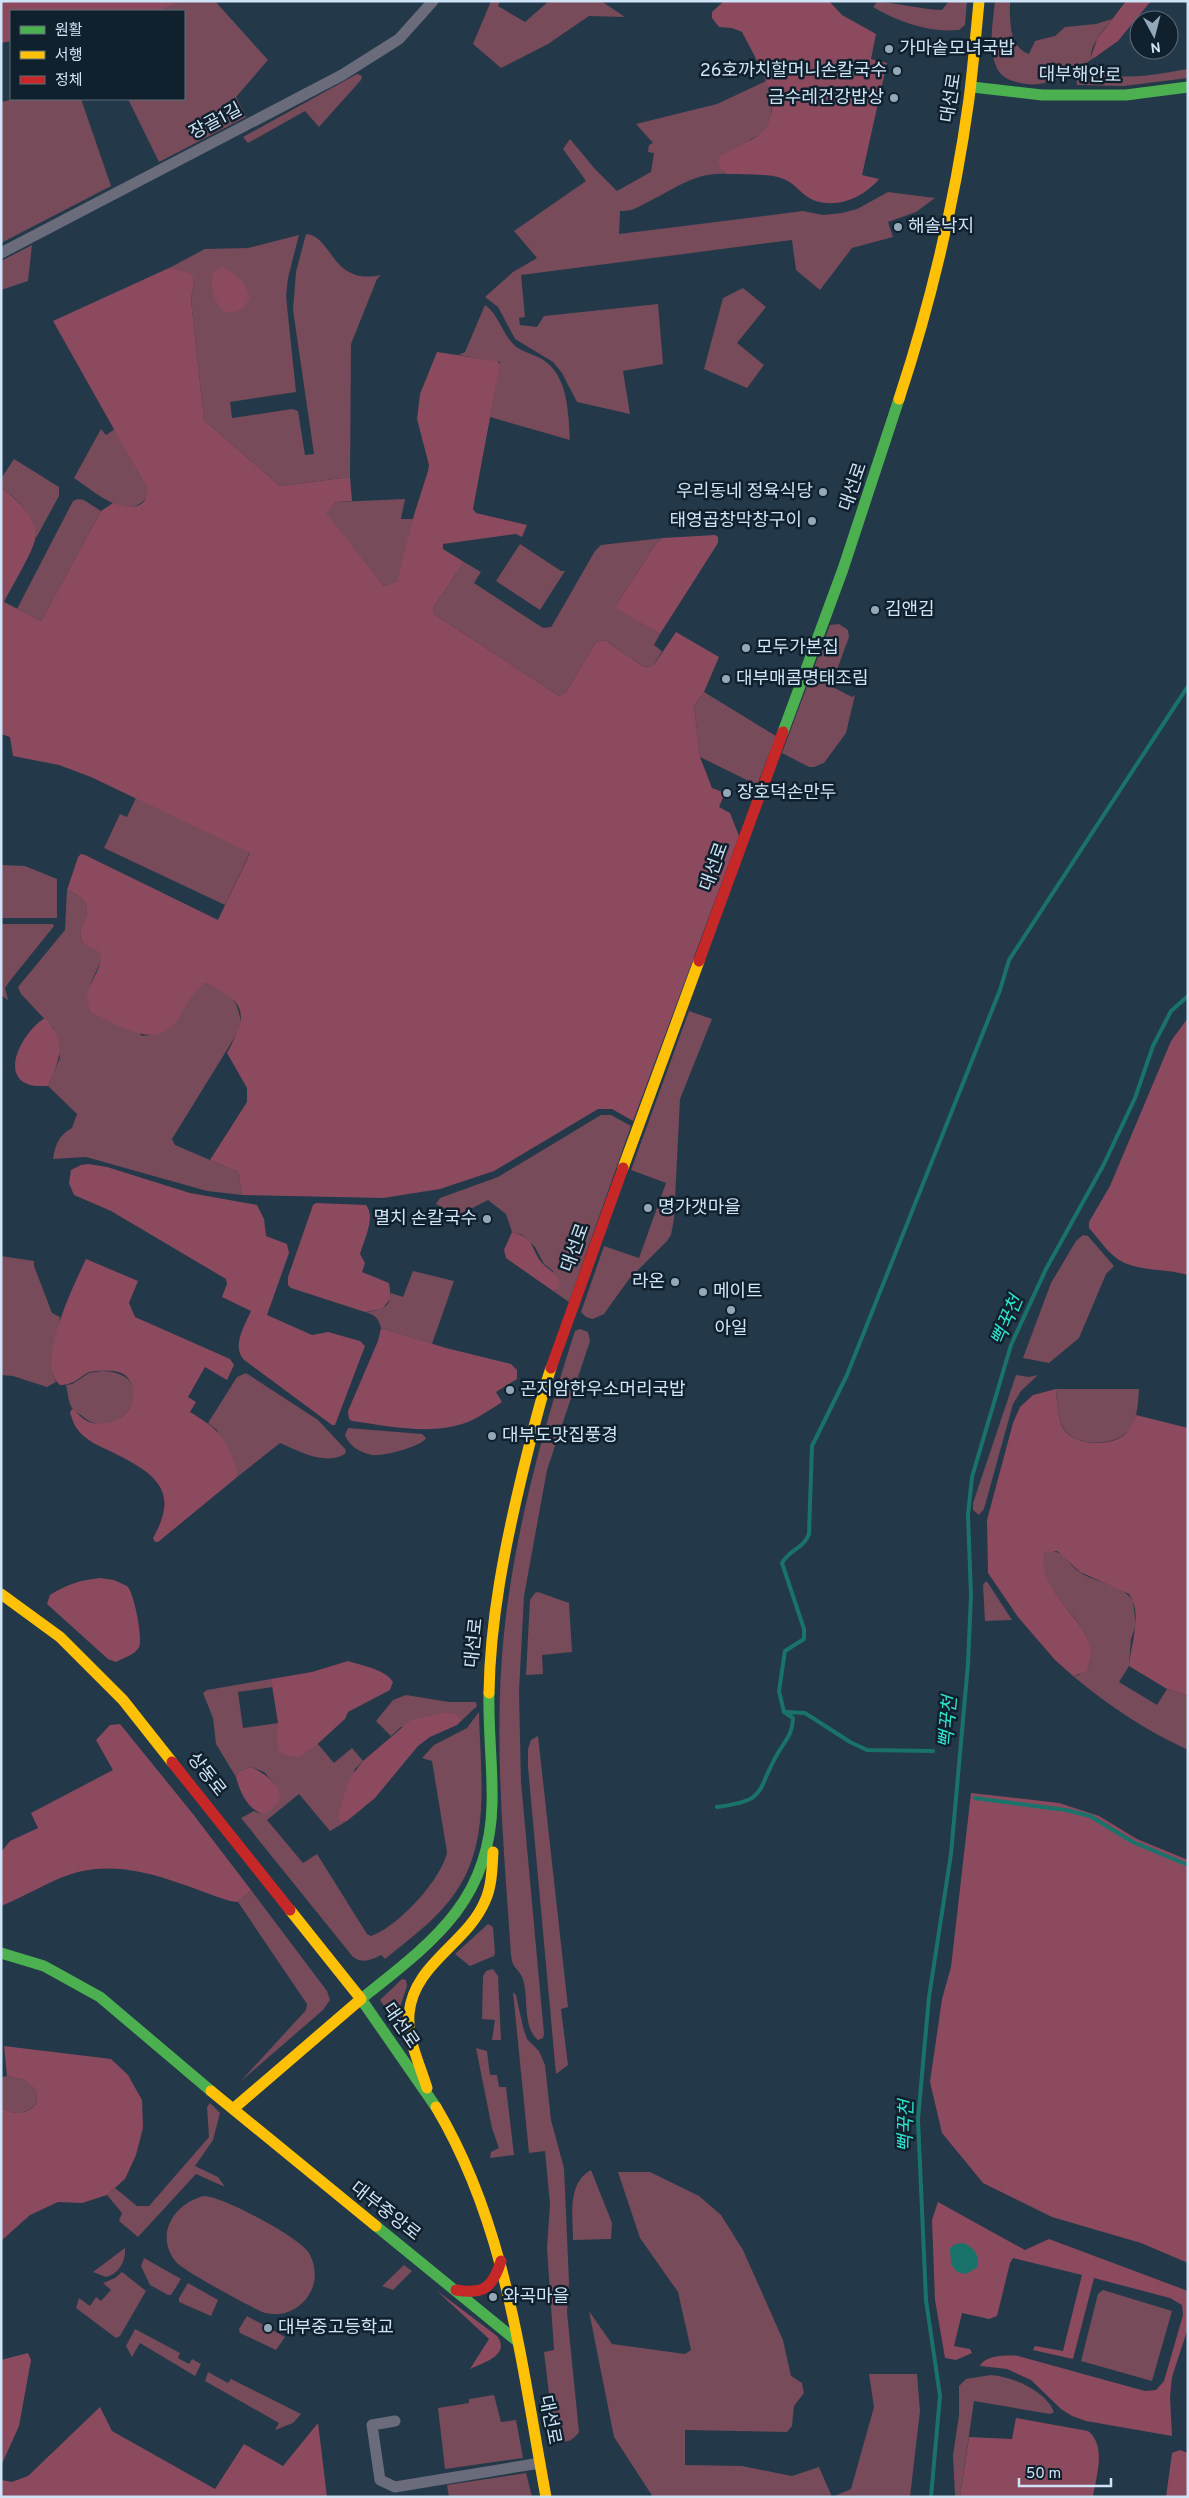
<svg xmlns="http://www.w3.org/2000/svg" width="1189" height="2498" font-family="Overpass,'Noto Sans KR',sans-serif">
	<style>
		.green { fill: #774b59 }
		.forest { fill: #8c4a5f }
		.water { fill: #1a736b }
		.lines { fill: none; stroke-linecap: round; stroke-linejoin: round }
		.stream { stroke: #1a736b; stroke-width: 4 }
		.street { stroke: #6a6b7b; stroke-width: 11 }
		.fast { stroke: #4caf50; stroke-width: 11 }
		.slow { stroke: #ffc107; stroke-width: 11 }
		.jam { stroke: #c62828; stroke-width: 11 }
		.poi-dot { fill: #93a8b9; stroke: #10202d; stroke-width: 2 }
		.labels { text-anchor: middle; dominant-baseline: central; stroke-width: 5; stroke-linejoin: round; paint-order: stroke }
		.poi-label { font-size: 18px; fill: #cfe4f6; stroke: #10202d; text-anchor: start }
		.street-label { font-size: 18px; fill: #cfe4f6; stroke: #10202d }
		.water-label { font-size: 19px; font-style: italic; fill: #33e1cf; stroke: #10202d }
	</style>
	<rect width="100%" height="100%" fill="#233848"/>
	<!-- green -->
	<path class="green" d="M181,1H215L268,60L236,97L246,117L159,162L128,99H184V11H160Z
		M491,1H500L498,6L525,22L549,1H601L625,17L589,16L548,44L501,68L473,44Z
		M949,1H967L965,25L959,30C930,33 898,22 873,7L877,2C900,3 918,9 942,10Z
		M995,1H1010C1010,19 1008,47 1029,54L1035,41L1055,36L1065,27L1096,24L1112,19C1104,30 1091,43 1091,57L1094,58C1070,73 1046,91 1016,82C1008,80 999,75 996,66C988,48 993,21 995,1Z
		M1095,65H1101C1105,68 1109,73 1113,75C1134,80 1167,72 1188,69V78L1124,86L1077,85L1076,78Z
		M357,74L362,76L361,80L319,127L305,111L248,143L243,137Z
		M766,81L771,95V121L763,132L750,140L721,170L727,174C698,171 675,188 650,201C640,206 631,212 620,211L619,234L803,211L823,215L842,213L857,209L888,192L935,198L916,212L888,222L893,237L852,248L820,290L796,270L792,240L521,275L525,317L519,318L520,325L537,327L544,316L658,304L663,364L623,371L630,414L577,402L562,373L553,362L515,339L498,307L485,297L513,272L537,258L514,231L586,181L563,149L570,139L595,169L617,191L651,172L654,153L648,152L649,145L653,143L636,124L717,104Z
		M14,99H81L111,186L1,243V102Z
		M306,234C333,236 331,286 381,275L377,279L351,344L350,477L280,486L204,420L191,300L194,279L169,268L205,249L248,248L299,235L288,278L286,296L296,392L230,402L232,418L292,409L298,411L305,455L314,454L293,310L296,272Z
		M32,245L28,281L1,290V261Z
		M743,288L766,307L737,343L764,365L747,388L704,369L723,298Z
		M485,305C499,315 502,333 514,345C522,352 533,354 542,359C569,376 568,413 570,440L490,417L500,362L459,355L465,352Z
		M101,429L106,435L115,429L146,486C148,494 148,498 141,503C121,517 91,489 74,478Z
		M14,459L59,487V496L36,538C30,513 22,503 1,487V479Z
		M78,499L84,500L101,511L41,621L17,609L73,501Z
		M405,499L401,519H413L414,523L397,581L384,586L325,513L336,502Z
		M663,538L657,542L616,605L618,609L660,634L654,645L662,651L653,666L644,667L605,640L596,642L566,692L559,696L434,614L433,608L464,562L481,572L474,583L543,628L551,627L553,624L595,551L601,545Z
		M520,544L561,571H565L540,610L496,581Z
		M839,624L848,630L849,637L831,686L852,697L855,695L846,733L824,763L814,767H809L782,753L830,625Z
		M704,692L776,736L757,785L700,757L694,706Z
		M136,798L250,852L225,905L104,848L120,814L127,817Z
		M1,865L25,866L57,879V918H1Z
		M67,890C109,908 70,926 83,943C87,947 96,950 101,953L102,958L91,983L142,1036C188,1031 175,1002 205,983C230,995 239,997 241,1027L172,1139L175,1145L238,1172L242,1195L207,1191L86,1157L53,1159C56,1144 58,1136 72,1128L77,1114L48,1086L60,1058L53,1028L21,994L18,987L65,930Z
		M1,924H53L54,926L9,982L5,988L8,1000L1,995Z
		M689,1011L712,1019L680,1099L674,1219L671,1235L667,1241L629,1279L604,1314L593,1319L586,1317L581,1312L604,1246L639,1258L666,1183L631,1170Z
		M601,1115H611L631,1126L569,1302L553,1291L557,1289L553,1271L544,1264L535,1247L522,1235L512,1232L506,1214L488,1200L457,1216L436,1204L440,1198L498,1177Z
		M1083,1235L1088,1236L1114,1266L1106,1274L1079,1338L1049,1363L1023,1358L1051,1283L1076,1241Z
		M1,1256L34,1261V1266L52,1313L60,1317L53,1375L56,1382L47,1387L13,1376L1,1375Z
		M413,1271L454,1281L432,1344L381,1328C378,1317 375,1315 365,1312C377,1311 391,1309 391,1293L403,1297Z
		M580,1329L588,1332L590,1341L547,1470L524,1596L519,1692L521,1782L544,2034L543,2038L538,2040C521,2027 530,1990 521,1975C515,1965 513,1969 511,1955C504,1848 493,1740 504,1633C515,1529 543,1430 575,1331Z
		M102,1371C167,1373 119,1451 81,1415C78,1413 73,1411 72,1408C68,1403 68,1392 66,1385L72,1384L89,1373Z
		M246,1373L318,1420L346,1450L345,1454C325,1466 299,1451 280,1443L236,1478L238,1473L217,1430L208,1423L237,1377Z
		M1016,1375L1029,1377L1038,1375L1021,1391L1013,1404L984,1509L979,1515L973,1510V1503Z
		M1056,1389H1139C1138,1402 1138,1416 1131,1427C1119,1447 1074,1449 1063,1427C1057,1416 1057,1401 1056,1389Z
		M348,1428L422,1434L426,1438C423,1446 382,1457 372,1455C361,1453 349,1446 345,1435Z
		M1050,1551C1065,1551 1069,1566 1081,1573C1098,1583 1121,1585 1133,1600L1136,1625L1131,1639L1129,1666L1119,1682L1157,1705L1167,1689L1188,1696V1750C1145,1730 1109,1706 1073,1676C1081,1675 1088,1671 1090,1663C1095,1628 1059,1607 1046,1579C1042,1571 1042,1562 1045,1553Z
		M986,1581L988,1583L1012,1620L985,1621L983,1585Z
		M538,1592L569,1603L572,1652L542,1655L543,1674L526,1675L530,1600L535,1593Z
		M271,1679L273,1687L238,1692L243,1728L278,1723V1750L307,1752L317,1743L334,1763L352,1748L363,1761L355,1769L341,1822L347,1821L330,1831L299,1794L267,1820L303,1863L317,1854L367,1934L371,1936C398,1927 442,1879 447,1852L432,1761L422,1758L434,1745L467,1728L479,1712C480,1775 493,1847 450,1900C432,1923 408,1940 385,1959L381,1955C371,1960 363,1964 353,1957L241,1818L254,1811L262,1814L275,1784L264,1772L251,1767L239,1771L236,1777L216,1744L213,1718L203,1693L207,1690Z
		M406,1695L449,1702H476L477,1706L457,1725L461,1721L401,1727L391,1736L376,1721L393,1700Z
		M538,1736L568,2007L561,2009L568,2065L556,2074L528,1767V1749L531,1740Z
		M251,1890L327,1991L330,2000L323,2010L240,2082L306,2010L307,2004L238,1902Z
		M488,1924L493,1927L495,1953L494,1956L470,1966L455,1954Z
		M493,1969L498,1976L501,2040H492L495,2020L482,2019L483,1976L486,1971Z
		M402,1979L406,1980L407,1986L401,2004L402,2029H400L380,2000Z
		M513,1992L516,1995L523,2027L527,2039L539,2051L545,2065L551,2120L564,2168L569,2282L567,2312L579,2432C574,2439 569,2442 561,2442L554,2436L544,2352L554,2350L547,2248L550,2204L545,2151L529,2153Z
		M476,2048L487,2051L490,2075H497L499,2087H506L514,2155L490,2158L491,2152L499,2148L492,2128Z
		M7,2076L24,2080L36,2090L37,2103C27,2114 13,2117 1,2107V2077Z
		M210,2103L220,2113L213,2140L195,2166L218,2177L225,2187L196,2174L138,2237L119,2221L122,2213L107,2195L115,2188L137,2206H149L209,2137L207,2107Z
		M591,2170L612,2223L611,2239L573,2240C573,2216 567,2183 591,2170Z
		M618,2172H650L699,2196L721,2215L743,2250L783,2340L791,2376L802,2383L804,2393L794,2406L792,2426L787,2432L685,2430V2465L742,2466L792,2476L819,2467L832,2497L851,2489L874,2407L869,2374H917L920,2411L910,2497H653L614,2437L589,2311L612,2344L685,2354L691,2350L678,2292L640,2238Z
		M204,2196C222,2196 299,2237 309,2253C316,2265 317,2281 310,2293C304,2304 293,2312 280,2314C275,2314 270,2314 265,2313C252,2308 184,2271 176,2262C154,2235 174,2203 204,2196Z
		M125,2248C126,2261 119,2274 106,2277L93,2272Z
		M144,2258L181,2279L171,2295H168L150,2285L141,2266Z
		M404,2265L412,2271L393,2290L382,2286Z
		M122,2272L146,2291L120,2336L116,2338L76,2308L79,2298L90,2306L96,2297L101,2301L111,2290L103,2283L115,2278Z
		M188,2283L218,2300L211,2316L179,2302V2298Z
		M1103,2290L1172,2311L1152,2381L1081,2361L1098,2294Z
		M247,2316L285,2337L276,2350L240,2333L239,2329Z
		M135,2329L180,2353L178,2358L189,2364L192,2359L201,2364L195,2376L140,2343L132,2357L126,2346Z
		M208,2372L228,2383L231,2379L301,2414L293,2423L275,2430L279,2423L205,2381Z
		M991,2375C1013,2377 1046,2391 1054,2412L1050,2414L974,2401L960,2497H955L953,2455L959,2415V2386L966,2379Z
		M494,2395L501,2422L516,2420L523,2458L445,2469L438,2408L469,2403V2399Z
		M526,2473L532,2497H449L447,2485Z"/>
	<!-- forest -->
	<path class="forest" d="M1,1H181L160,11H11V41L1,43Z
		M724,1H829L842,15L876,34L871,59L887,63L862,175L879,179C863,198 837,209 813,200C801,195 795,182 781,178C765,173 744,175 727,174L721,170L718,162L721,155C735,148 751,142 762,132C788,109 754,56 742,32L732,28L719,27L712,18V12Z
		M1126,1H1151L1118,41L1094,58L1091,57L1097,39Z
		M223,267C237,275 246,282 250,298C243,310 238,312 225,313C213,300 210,289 213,272Z
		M169,268L190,273L194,279L191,300L204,420L280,486L350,477L352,501L336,502L326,513L384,586L397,581L414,515L428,471L429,465L417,419L420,394L437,352L497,361L500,364L473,509L476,513L527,525L522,537L516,534L443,544V549L464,562L433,608L434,614L559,696L566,692L596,642L605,640L644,667L653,666L676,632L719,657L704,692L694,706L700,757L712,788L725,793L719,807L730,813L739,836L633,1121L612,1109H598L494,1171L440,1189L383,1198L242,1195L238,1172L210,1160L247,1102V1088L227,1053C249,1012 247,1003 205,983C193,991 187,1004 180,1016C158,1054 119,1025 91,1012C89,1007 87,1001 87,996C89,982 104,966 100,953C96,950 86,947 83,943C70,925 109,908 67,890L78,857L81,854L85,855L218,920L250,853L91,777L59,765L13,756L10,737L1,734V487C15,498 40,520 35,540C31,555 12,586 4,602L41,621L101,511L113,503C128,509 151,510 146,486L53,321Z
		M715,535L718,537V543L660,634L617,609L616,605L657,542L663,538Z
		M45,1018C67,1043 60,1059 48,1086C40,1086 32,1087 25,1083C0,1069 28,1027 45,1018Z
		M1188,1018V1275C1165,1268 1139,1272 1119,1260C1108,1253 1098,1238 1089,1228V1222L1110,1186L1171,1041Z
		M88,1164L107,1167L190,1193L257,1205L264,1219L266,1236L287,1244L289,1253L267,1315L312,1335L328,1332L360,1341L365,1346L335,1425H332L243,1359C232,1345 245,1325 251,1311L222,1297L227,1284L226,1279L111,1211L74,1195L69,1183L71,1170L81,1165Z
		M316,1203L366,1205C376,1217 364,1240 360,1254L365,1263L362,1272L389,1283L391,1298L382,1309L365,1312L291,1288L288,1285V1277L313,1205Z
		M512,1232C536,1239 530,1248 542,1263C549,1270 557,1273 560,1284L557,1289L553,1291L506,1258L504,1250Z
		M86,1259L138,1281L129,1303L135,1317L230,1359L234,1365L227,1380L205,1367L188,1397L196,1402L190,1412C223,1432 225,1438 238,1473L236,1478L158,1542H155L153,1538C180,1491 156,1474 114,1453C102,1447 87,1442 78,1430C74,1426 72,1418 70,1413L72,1409C77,1412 81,1418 87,1421C92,1424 100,1424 106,1423C140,1419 142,1374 114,1371C106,1371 95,1370 87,1373C77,1379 73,1385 60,1385C34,1364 75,1283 86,1259Z
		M381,1328L446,1348L511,1364L517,1370V1379L496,1392L502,1402C491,1409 480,1417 468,1422C432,1436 389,1426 352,1421L349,1419L348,1411L378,1341Z
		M1056,1389C1057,1401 1057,1416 1063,1428C1073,1446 1109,1447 1124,1435C1130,1430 1133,1423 1136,1415L1188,1428V1696L1167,1689L1129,1666C1131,1644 1143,1612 1129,1594L1080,1572L1057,1551L1045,1553C1032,1597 1111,1628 1086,1672L1073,1676L1055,1660L1018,1617L988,1573L987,1520L1013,1423L1020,1407L1033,1395Z
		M100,1578L114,1580L127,1586C134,1592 143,1638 139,1647C135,1655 123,1658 116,1662L108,1659L47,1604L50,1595C65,1585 81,1580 100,1578Z
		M348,1661C363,1666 385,1669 393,1682L390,1690L348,1712L345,1719C335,1727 308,1756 296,1757C289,1757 284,1754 278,1750V1723L271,1679L312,1672Z
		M445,1713L456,1714L461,1721L457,1725L430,1737L418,1746L375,1798L347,1821L341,1822L339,1820V1813L349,1779L363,1761L411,1720Z
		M120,1724L193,1814L251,1890L238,1902L230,1901C181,1885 131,1859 78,1872C52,1879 26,1896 1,1906V1852L10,1841L38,1828L31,1813L113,1770L96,1740L110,1725Z
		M251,1767C274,1777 297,1801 262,1814C247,1808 240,1792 236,1777L239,1771Z
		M971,1793L1059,1803L1099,1816L1137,1839L1188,1860V2263L1141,2243L1052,2217L983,2183L942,2133L930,2082L942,1999L951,1967Z
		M4,2046L111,2059L128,2075L142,2100L143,2128L136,2155L125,2179L107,2195L82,2203L58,2202L30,2215L1,2241V2107C13,2117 28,2114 37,2103L36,2090L24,2080L7,2076Z
		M938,2202L1025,2250L1049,2239L1188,2291V2328L1172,2377L1170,2397L1172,2436L1086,2421L1072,2416L1061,2409L1031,2380L1007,2369L980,2366C985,2355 1007,2355 1018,2356L1145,2391L1156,2390L1164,2381L1183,2315L1182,2305L1170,2298L1094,2278L1073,2359L1033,2350L1035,2346L1063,2351L1082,2275L1013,2258L1010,2263L997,2316L989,2319L962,2313L954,2346L970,2349L972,2353L956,2360L945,2358L935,2300L932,2220Z
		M436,2290L497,2336C511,2355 484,2362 470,2369L489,2339Z
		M28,2353L31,2360L19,2426L1,2466V2360Z
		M100,2407L112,2431L215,2489L244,2444L283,2466L318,2423L327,2497H1V2476L2,2480L12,2482L28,2476Z
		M1016,2418L1088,2431C1107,2446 1096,2476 1093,2497H960L969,2437L1012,2439Z
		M1180,2450L1188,2453V2497H1166L1172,2453Z"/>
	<!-- water -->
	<path class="water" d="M964,2243C975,2248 979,2255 978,2267L966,2274L957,2272L951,2264L950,2248L956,2244Z"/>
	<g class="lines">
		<!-- stream -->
		<path class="stream" d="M786,1712L805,1713L850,1742L867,1750L933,1751
			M975,1798L1066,1810L1090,1816L1133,1842L1188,1865
			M717,1807C769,1800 755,1792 778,1753C786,1739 792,1736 793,1718L784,1712L779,1691L785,1651L804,1639V1629L782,1563C789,1550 804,1548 809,1534L812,1446L847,1375L1000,990L1009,960L1188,686
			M931,2497L940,2396L926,2300L918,2119L929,1997L951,1854L968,1664L971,1595L968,1515L972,1477L1011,1345L1046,1269L1104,1164L1135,1098L1153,1046L1171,1011L1188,996"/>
		<!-- street -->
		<path class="street" d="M1,253L342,75L399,39L433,1
			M395,2421L372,2425L380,2480L395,2487L540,2463"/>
		<!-- fast -->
		<path class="fast" d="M972,87L1042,95H1126L1188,87
			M783,732L843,569L899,399
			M1,1953L44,1966L100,1997L211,2091
			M436,2107L361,1999C431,1943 490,1902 492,1804C493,1767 488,1730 489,1693
			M376,2226L517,2341"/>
		<!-- slow -->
		<path class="slow" d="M899,399C931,302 955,201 969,99C973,67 976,34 979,1
			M623,1168L699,961
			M1,1594L60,1637L123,1700L172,1762
			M489,1693C490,1620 505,1546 522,1475C531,1439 539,1403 551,1368
			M427,2088C420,2065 407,2039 409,2014C413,1964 467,1944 485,1901C492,1886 492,1868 493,1852
			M211,2091L376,2226
			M436,2107C507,2226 521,2363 546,2497
			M233,2109L361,1999L290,1910"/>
		<!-- jam -->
		<path class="jam" d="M699,961L783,732
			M551,1368L623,1168
			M172,1762L290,1910
			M456,2290C484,2295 493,2287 501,2261"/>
	</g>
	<!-- markers -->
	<g class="poi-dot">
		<circle cx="889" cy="49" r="5"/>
		<circle cx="897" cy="71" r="5"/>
		<circle cx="894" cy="98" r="5"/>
		<circle cx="898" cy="227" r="5"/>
		<circle cx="823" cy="492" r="5"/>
		<circle cx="812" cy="521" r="5"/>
		<circle cx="875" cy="610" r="5"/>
		<circle cx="746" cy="648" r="5"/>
		<circle cx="726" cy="679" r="5"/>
		<circle cx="727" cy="793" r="5"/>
		<circle cx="648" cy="1208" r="5"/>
		<circle cx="487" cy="1219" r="5"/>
		<circle cx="675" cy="1282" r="5"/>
		<circle cx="703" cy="1292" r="5"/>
		<circle cx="731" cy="1310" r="5"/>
		<circle cx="510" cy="1390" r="5"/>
		<circle cx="492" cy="1436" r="5"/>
		<circle cx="493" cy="2297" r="5"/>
		<circle cx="268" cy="2328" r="5"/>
	</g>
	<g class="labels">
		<!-- poi labels -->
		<g class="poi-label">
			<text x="899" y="49">가마솥모녀국밥</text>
			<text x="887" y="71" text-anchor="end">26호까치할머니손칼국수</text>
			<text x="884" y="98" text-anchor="end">금수레건강밥상</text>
			<text x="908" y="227">해솔낙지</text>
			<text x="813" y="492" text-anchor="end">우리동네 정육식당</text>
			<text x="802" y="521" text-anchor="end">태영곱창막창구이</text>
			<text x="885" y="610">김앤김</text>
			<text x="756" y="648">모두가본집</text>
			<text x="736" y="679">대부매콤명태조림</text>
			<text x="737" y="793">장호덕손만두</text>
			<text x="658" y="1208">명가갯마을</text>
			<text x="477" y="1219" text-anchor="end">멸치 손칼국수</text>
			<text x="665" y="1282" text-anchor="end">라온</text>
			<text x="713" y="1292">메이트</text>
			<text x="731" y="1329" text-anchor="middle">아일</text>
			<text x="520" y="1390">곤지암한우소머리국밥</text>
			<text x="502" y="1436">대부도맛집풍경</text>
			<text x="503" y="2297">와곡마을</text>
			<text x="278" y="2328">대부중고등학교</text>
		</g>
		<!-- street labels -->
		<g class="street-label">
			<text transform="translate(1080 76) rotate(1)">대부해안로</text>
			<text transform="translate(952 98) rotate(-81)">대선로</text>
			<text transform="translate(216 122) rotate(-28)">장골1길</text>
			<text transform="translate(854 487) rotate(-71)">대선로</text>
			<text transform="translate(715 867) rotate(-70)">대선로</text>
			<text transform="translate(576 1248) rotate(-70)">대선로</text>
			<text transform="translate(475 1643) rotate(-84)">대선로</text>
			<text transform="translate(206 1775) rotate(52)">상동로</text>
			<text transform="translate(400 2026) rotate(56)">대선로</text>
			<text transform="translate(385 2212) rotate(38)">대부중앙로</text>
			<text transform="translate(549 2420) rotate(79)">대선로</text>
		</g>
		<!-- water labels -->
		<g class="water-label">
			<text transform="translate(1008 1321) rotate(-67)">뻑꾹천</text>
			<text transform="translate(949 1722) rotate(-85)">뻑꾹천</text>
			<text transform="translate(907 2126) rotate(-89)">뻑꾹천</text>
		</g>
	</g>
	<!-- border -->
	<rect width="1189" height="2498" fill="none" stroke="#cfe4f6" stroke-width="5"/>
	<!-- legend -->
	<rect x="10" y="10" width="175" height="90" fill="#10202d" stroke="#5c6e7d"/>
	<rect x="20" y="26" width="25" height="8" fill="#4caf50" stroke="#5c6e7d"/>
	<text x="55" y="35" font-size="15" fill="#cfe4f6">원활</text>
	<rect x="20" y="51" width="25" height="8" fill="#ffc107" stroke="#5c6e7d"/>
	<text x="55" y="60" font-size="15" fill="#cfe4f6">서행</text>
	<rect x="20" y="76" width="25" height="8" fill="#c62828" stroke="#5c6e7d"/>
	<text x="55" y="85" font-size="15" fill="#cfe4f6">정체</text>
	<!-- north arrow -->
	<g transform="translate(1154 35) rotate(173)"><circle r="24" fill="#10202d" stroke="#5c6e7d"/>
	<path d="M0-4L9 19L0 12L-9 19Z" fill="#93a8b9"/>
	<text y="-8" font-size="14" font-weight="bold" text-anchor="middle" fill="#cfe4f6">N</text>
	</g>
	<!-- scale -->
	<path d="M1019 2478v8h92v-8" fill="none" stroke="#cfe4f6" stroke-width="2.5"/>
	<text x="1026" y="2478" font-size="15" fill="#cfe4f6" stroke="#10202d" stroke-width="4" paint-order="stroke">50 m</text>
</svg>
